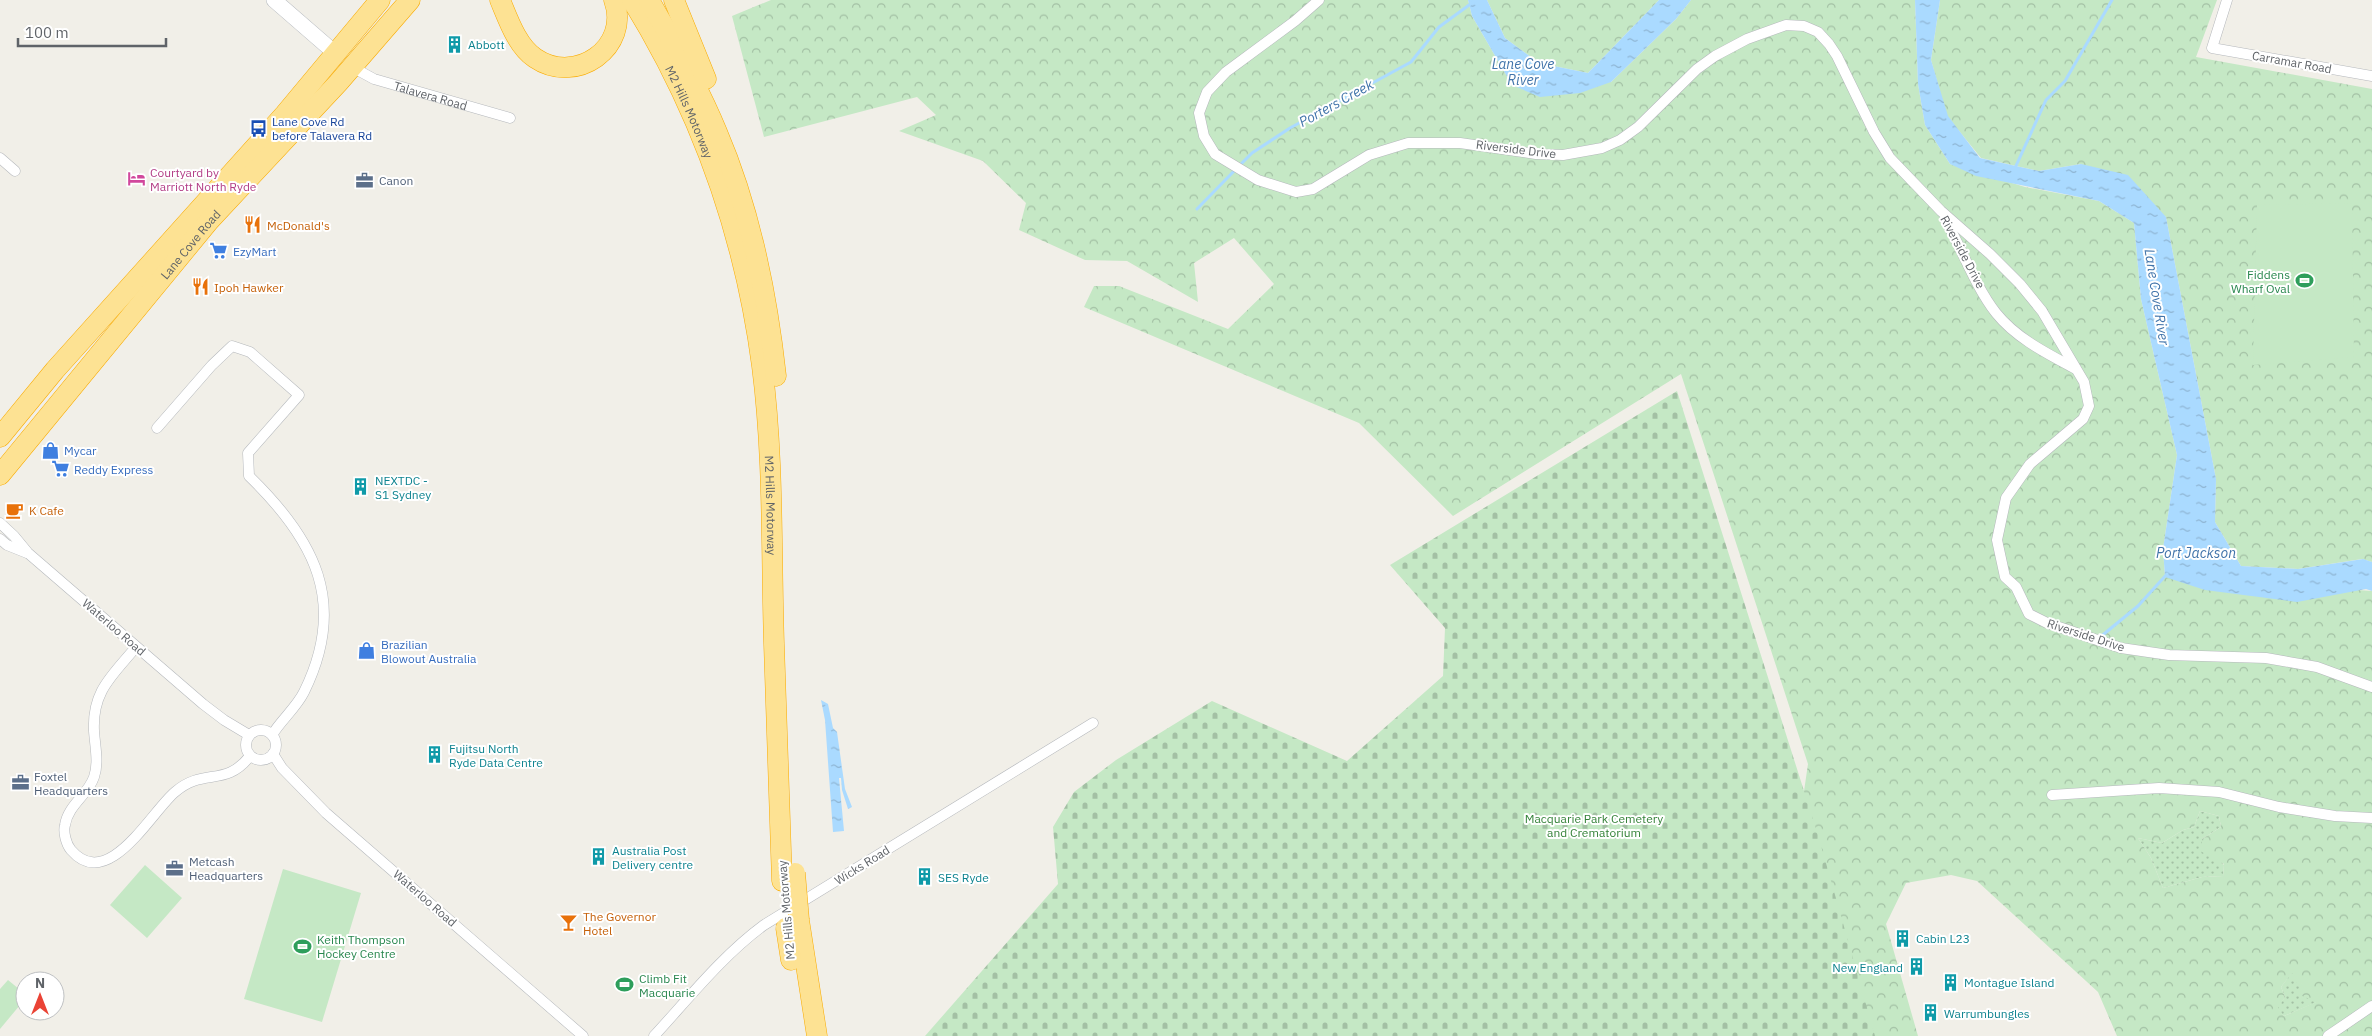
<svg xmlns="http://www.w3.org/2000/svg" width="2372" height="1036" font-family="'IBM Plex Sans',sans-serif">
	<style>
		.grass { fill: url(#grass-dots) }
		.forest { fill: url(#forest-crowns); fill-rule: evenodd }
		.cemetery { fill: url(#cemetery-stones) }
		.garden { fill: #c5e8c5 }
		.water { fill: url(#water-ripples) }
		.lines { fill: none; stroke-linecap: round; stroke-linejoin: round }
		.stream { stroke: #aadaff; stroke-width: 3 }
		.street-casing { stroke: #b5b8bc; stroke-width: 11 }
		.secondary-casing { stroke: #b6babf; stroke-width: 16 }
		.highway-casing { stroke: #f9ab00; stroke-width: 21 }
		.street { stroke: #fff; stroke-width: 10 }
		.secondary { stroke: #fff; stroke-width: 15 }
		.highway { stroke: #fde293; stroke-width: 20 }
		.highway-bridge-casing { stroke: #f9ab00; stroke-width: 21; stroke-linecap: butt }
		.highway-bridge { stroke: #fde293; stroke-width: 20 }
		.labels { text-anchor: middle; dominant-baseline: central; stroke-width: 4; stroke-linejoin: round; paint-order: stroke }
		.culture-label { font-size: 12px; fill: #0d838f; stroke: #fff; text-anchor: start }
		.street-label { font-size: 12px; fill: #5f6368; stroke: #fff }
		.transit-label { font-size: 12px; fill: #164399; stroke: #fff; text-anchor: start }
		.hotel-label { font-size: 12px; fill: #b23c85; stroke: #fff; text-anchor: start }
		.service-label { font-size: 12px; fill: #4e5e75; stroke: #fff; text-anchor: start }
		.food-label { font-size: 12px; fill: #c56008; stroke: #fff; text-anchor: start }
		.shop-label { font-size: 12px; fill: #366cbe; stroke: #fff; text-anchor: start }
		.leisure-label { font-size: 12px; fill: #27864d; stroke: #fff; text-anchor: start }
		.park-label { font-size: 12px; fill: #348238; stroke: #fff }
		.water-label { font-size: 14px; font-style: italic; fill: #4174aa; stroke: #fff }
	</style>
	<defs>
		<pattern id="grass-dots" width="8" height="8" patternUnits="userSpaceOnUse" patternTransform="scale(1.25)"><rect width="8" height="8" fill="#c5e8c5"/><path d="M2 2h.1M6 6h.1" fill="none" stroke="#a3c0a4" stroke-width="1.8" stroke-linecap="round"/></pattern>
		<pattern id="forest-crowns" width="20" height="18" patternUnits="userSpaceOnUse" patternTransform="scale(1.25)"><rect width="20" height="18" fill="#c5e8c5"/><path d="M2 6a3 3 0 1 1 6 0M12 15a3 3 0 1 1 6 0" fill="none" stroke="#a3c0a4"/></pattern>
		<pattern id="cemetery-stones" width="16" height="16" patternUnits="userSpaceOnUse" patternTransform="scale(1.25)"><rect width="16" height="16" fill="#c5e8c5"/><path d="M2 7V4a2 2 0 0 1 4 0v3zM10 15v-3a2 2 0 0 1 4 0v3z" fill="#a3c0a4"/></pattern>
		<pattern id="water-ripples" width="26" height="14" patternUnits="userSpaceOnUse" patternTransform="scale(1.25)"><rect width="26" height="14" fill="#aadaff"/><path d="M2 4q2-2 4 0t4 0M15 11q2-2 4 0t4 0" fill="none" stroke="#8eb4d2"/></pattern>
	</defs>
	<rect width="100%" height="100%" fill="#f1efe8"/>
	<!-- grass -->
	<path class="grass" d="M2200,811L2219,816L2221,827L2202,839L2224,865L2223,876L2202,877L2163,888L2151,858L2138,838L2162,843L2183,830L2194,827Z
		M2292,972L2317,1002L2284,1016L2277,1008L2285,997L2281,987Z"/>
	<!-- forest -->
	<path class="forest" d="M771,0H1468L1472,16L1512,85L1611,82L1676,19L1691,0H1915L1918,84L1925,125L1950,164L2025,187L2099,201L2134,223L2141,299L2177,455L2163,549L2165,577L2372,591V1036H2117L2098,992L1977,881L1951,875L1906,883L1886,924L1918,1036H1866L1798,832L1808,764L1681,374L1453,516L1359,423L1084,307L1094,286H1119L1228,329L1274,284L1234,238L1194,263L1198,302L1127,261L1085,260L1019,230L1026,203L983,161L899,131L936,115L917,97L764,137L732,16ZM2200,811L2219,816L2221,827L2202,839V852L2224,864L2223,876L2202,877L2163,888L2151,858L2138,838L2162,843L2183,830L2194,827ZM2292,973L2297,983L2302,984L2300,995L2316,1002L2284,1016L2278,1008L2285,997L2281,987Z
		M1487,0H1659L1588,73L1539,63L1505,38Z
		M1940,0H2217L2196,57L2372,89V562L2362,559L2298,569L2241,566L2215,522L2216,479L2166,217L2081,164L2039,171L1981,158L1947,116L1931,60Z"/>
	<!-- cemetery -->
	<path class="cemetery" d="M1677,391L1818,835L1875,1036H925L1058,884L1053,827L1074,792L1116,760L1212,701L1347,761L1443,676L1445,628L1390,565Z"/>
	<!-- garden -->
	<path class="garden" d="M2352,203L2354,357L2253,365L2257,205Z
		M145,865L182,898L147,938L110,905Z
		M283,869L361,893L322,1022L244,999Z
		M8,980L25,994V999L0,1029V989Z"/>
	<!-- water -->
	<path class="water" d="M1468,0H1487L1505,38L1539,63L1588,73L1659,0H1691L1676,19L1611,82L1580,93L1540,97L1512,85L1472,16Z
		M1915,0H1940L1931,60L1948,116L1980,158L2039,171L2081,164L2128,175L2166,217L2216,479L2215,522L2241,566L2298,569L2363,559L2372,562V591L2366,589L2297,602L2205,590L2165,577L2163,549L2177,455L2141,299L2134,223L2099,201L1976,176L1950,164L1925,125L1918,84Z
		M821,700L828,704L833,728L837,732L845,789L852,807L848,809L842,790L841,778H839L844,831L833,832L825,720Z"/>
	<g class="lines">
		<!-- stream -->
		<path class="stream" d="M1240,165L1252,153L1290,128L1411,62L1439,27L1476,0
			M2015,168L2046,100L2065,81L2112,0
			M1197,209L1235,170
			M2099,638L2138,606L2167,574"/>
		<defs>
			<g id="street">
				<path d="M1319,0L1295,21L1226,72L1207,92L1199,113L1204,136L1215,154L1258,180L1296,192L1313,189L1369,155L1408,143H1460L1536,154L1563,155L1602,148L1620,140L1638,127L1697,69L1715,56L1747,39L1786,25L1804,26L1818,32L1829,44L1837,56L1874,132L1890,158L1941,211L1990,254L2020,284L2042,311L2084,382L2089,406L2083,419L2030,464L2006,498L1997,540L2005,577L2016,587L2029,614L2047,623L2121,648L2169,655L2266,658L2317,667L2372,687"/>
				<path d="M2227,0L2212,48L2372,76"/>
				<path id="s1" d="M352,67L374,79L510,118"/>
				<path d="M0,158L15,171"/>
				<path d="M1945,219C1962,249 1975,286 1996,313C2016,338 2046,353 2074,368"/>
				<path d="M157,428L212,365L232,346L250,352L299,395L248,453L249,476C315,540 348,603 304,692C296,708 281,720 272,735"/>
				<path d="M0,523L14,536L28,553L203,704L224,720L249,735"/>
				<path d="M0,539L7,545L27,553"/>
				<path d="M136,647C112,676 92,691 94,731C95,746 99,763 94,777C88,795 68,805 65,825C63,832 66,844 71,850C108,893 151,812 175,792C204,767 225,788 250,756"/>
				<circle cx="261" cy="745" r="15"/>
				<path d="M273,754L282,768L326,813L583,1036"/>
				<path d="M2052,795L2159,788L2219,792L2279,807L2335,816L2372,818"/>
				<path d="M654,1036C689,998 722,956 764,925L1093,723"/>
				<path d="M2328,1036L2372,1006"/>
			</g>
			<path id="secondary" d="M274,0L335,53"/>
			<g id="highway">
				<path d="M500,0C508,19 517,46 535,58C576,86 631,47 614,0"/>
				<path id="s2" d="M632,0C701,112 745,236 762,366C774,458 771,552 774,644C776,723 779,802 782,881"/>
				<path d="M649,0C674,43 698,86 717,132C750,209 767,293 776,376"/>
				<path d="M674,0L706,79"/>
				<path d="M0,437L55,370L285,114L380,0"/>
				<path id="s3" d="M0,475L209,221L338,83L410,0"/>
				<path d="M799,920L817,1036"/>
				<path d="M786,928L791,960"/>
			</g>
		</defs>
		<!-- street casing -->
		<use href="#street" class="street-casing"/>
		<!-- secondary casing -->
		<use href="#secondary" class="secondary-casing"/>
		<!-- highway casing -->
		<use href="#highway" class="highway-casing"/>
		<!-- street -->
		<use href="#street" class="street"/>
		<!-- secondary -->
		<use href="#secondary" class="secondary"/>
		<!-- highway -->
		<use href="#highway" class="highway"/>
		<defs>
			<path id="highway-bridge" d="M795,873L799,920"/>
		</defs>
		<!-- highway-bridge casing -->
		<use href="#highway-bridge" class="highway-bridge-casing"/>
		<!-- highway-bridge -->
		<use href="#highway-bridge" class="highway-bridge"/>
	</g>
	<!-- icons -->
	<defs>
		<symbol id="building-bare" viewBox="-9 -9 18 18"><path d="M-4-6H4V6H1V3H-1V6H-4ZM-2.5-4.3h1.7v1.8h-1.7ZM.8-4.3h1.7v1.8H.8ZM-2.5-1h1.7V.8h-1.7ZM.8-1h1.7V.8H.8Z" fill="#0f9aa8" stroke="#fff" stroke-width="2.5" paint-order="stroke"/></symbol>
		<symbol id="bus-bare" viewBox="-9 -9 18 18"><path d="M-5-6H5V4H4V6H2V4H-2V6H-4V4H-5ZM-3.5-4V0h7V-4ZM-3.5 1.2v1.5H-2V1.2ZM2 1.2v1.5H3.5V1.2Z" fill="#1a4fb4" stroke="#fff" stroke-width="2.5" paint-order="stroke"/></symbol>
		<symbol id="hotel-bare" viewBox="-9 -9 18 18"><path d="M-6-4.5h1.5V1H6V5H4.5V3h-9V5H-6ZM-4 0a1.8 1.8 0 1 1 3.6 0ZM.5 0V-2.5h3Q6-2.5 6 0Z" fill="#d1479c" stroke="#fff" stroke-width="2.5" paint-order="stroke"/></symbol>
		<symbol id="office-bare" viewBox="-9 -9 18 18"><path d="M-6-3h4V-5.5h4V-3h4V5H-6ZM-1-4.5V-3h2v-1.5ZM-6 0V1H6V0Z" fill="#5c6f8a" stroke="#fff" stroke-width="2.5" paint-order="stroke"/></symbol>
		<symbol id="restaurant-bare" viewBox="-9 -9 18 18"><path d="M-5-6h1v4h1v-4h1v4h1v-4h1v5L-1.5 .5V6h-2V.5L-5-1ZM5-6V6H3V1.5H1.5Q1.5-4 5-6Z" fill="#e8710a" stroke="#fff" stroke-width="2.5" paint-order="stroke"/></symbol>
		<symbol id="supermarket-bare" viewBox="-9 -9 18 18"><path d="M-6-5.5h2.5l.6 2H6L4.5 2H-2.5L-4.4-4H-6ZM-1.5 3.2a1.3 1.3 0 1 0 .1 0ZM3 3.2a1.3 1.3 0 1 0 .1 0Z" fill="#3f7fe0" stroke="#fff" stroke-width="2.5" paint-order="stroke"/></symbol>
		<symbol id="stadium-bare" viewBox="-9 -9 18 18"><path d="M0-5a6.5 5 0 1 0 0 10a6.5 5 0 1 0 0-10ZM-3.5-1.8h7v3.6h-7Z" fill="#2e9e5b" stroke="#fff" stroke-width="2.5" paint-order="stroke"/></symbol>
		<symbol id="shop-bare" viewBox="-9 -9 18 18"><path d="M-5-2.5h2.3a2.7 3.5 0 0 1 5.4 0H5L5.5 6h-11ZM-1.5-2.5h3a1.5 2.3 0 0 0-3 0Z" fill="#3f7fe0" stroke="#fff" stroke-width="2.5" paint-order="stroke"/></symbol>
		<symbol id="cafe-bare" viewBox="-9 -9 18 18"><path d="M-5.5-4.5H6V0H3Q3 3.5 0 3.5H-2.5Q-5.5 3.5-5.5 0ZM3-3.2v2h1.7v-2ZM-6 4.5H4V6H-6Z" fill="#e8710a" stroke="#fff" stroke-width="2.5" paint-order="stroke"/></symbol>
		<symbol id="bar-bare" viewBox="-9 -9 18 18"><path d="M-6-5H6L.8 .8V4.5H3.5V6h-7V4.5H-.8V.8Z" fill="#e8710a" stroke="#fff" stroke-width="2.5" paint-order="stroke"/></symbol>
	</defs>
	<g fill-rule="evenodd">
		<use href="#building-bare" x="442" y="32" width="25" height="25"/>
		<use href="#bus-bare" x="246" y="116" width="25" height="25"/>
		<use href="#hotel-bare" x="124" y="166" width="25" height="25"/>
		<use href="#office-bare" x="352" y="168" width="25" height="25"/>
		<use href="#restaurant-bare" x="240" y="212" width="25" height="25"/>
		<use href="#supermarket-bare" x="206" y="238" width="25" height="25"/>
		<use href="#stadium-bare" x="2292" y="268" width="25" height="25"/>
		<use href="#restaurant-bare" x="188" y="274" width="25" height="25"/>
		<use href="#shop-bare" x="38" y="438" width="25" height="25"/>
		<use href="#supermarket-bare" x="48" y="456" width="25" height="25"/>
		<use href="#building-bare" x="348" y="474" width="25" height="25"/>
		<use href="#cafe-bare" x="2" y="498" width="25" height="25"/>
		<use href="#shop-bare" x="354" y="638" width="25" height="25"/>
		<use href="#building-bare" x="422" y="742" width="25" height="25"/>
		<use href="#office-bare" x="8" y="770" width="25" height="25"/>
		<use href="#building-bare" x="586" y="844" width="25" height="25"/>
		<use href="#office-bare" x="162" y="856" width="25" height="25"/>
		<use href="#building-bare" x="912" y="864" width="25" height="25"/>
		<use href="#bar-bare" x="556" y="910" width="25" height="25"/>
		<use href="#building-bare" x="1890" y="926" width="25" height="25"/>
		<use href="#stadium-bare" x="290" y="934" width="25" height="25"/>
		<use href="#building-bare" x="1904" y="954" width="25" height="25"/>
		<use href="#building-bare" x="1938" y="970" width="25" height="25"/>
		<use href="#stadium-bare" x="612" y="972" width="25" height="25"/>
		<use href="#building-bare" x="1918" y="1000" width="25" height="25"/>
	</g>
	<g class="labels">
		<!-- culture labels -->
		<g class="culture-label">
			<text x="468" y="44">Abbott</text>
			<text x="375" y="480">NEXTDC -<tspan x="375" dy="14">S1 Sydney</tspan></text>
			<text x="449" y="748">Fujitsu North<tspan x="449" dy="14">Ryde Data Centre</tspan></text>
			<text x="612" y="850">Australia Post<tspan x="612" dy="14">Delivery centre</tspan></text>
			<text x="938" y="877">SES Ryde</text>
			<text x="1916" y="938">Cabin L23</text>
			<text x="1903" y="967" text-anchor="end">New England</text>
			<text x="1964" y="982">Montague Island</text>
			<text x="1944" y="1013">Warrumbungles</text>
		</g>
		<!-- street labels -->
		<g class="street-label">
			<text transform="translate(2292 62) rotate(10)">Carramar Road</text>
			<text stroke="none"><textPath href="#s1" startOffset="84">Talavera Road</textPath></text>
			<text stroke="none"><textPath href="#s2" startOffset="126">M2 Hills Motorway</textPath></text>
			<text transform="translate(1516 149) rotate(7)">Riverside Drive</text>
			<text stroke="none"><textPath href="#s3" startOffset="299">Lane Cove Road</textPath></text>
			<text transform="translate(1963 252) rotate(62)">Riverside Drive</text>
			<text stroke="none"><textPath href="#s2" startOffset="531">M2 Hills Motorway</textPath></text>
			<text transform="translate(114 627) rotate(41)">Waterloo Road</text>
			<text transform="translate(2086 635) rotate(18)">Riverside Drive</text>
			<text transform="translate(862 865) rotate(-32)">Wicks Road</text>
			<text transform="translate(425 898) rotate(41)">Waterloo Road</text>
			<text transform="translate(786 910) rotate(-95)">M2 Hills Motorway</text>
		</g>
		<!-- transit labels -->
		<g class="transit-label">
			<text x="272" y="121">Lane Cove Rd<tspan x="272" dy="14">before Talavera Rd</tspan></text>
		</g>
		<!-- hotel labels -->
		<g class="hotel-label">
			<text x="150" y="172">Courtyard by<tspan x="150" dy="14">Marriott North Ryde</tspan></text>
		</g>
		<!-- service labels -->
		<g class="service-label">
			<text x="379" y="180">Canon</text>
			<text x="34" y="776">Foxtel<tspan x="34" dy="14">Headquarters</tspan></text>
			<text x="189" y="861">Metcash<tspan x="189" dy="14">Headquarters</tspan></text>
		</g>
		<!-- food labels -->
		<g class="food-label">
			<text x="267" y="225">McDonald's</text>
			<text x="214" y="287">Ipoh Hawker</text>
			<text x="29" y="510">K Cafe</text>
			<text x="583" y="916">The Governor<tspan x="583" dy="14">Hotel</tspan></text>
		</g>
		<!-- shop labels -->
		<g class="shop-label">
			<text x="233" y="251">EzyMart</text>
			<text x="64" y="450">Mycar</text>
			<text x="74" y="469">Reddy Express</text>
			<text x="381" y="644">Brazilian<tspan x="381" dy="14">Blowout Australia</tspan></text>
		</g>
		<!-- leisure labels -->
		<g class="leisure-label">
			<text x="2290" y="274" text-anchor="end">Fiddens<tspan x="2290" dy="14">Wharf Oval</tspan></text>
			<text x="317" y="939">Keith Thompson<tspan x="317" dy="14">Hockey Centre</tspan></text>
			<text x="639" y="978">Climb Fit<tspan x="639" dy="14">Macquarie</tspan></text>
		</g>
		<!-- park labels -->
		<g class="park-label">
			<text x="1594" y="818">Macquarie Park Cemetery<tspan x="1594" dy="14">and Crematorium</tspan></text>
		</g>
		<!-- water labels -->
		<g class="water-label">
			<text x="1523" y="64">Lane Cove<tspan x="1523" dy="16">River</tspan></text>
			<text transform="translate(1336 103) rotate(-29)">Porters Creek</text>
			<text transform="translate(2157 297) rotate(81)">Lane Cove River</text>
			<text x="2196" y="553">Port Jackson</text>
		</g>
	</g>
	<!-- north arrow -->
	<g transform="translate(40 996)"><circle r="24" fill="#ffffff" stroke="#bfc1c3"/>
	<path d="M0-4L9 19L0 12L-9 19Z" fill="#ea4335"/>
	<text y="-8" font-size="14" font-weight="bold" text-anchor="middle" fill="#5f6368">N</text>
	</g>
	<!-- scale -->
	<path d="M18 38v8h148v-8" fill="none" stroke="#5f6368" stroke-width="2.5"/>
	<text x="25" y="38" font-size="15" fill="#5f6368" stroke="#ffffff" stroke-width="4" paint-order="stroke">100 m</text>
</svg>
